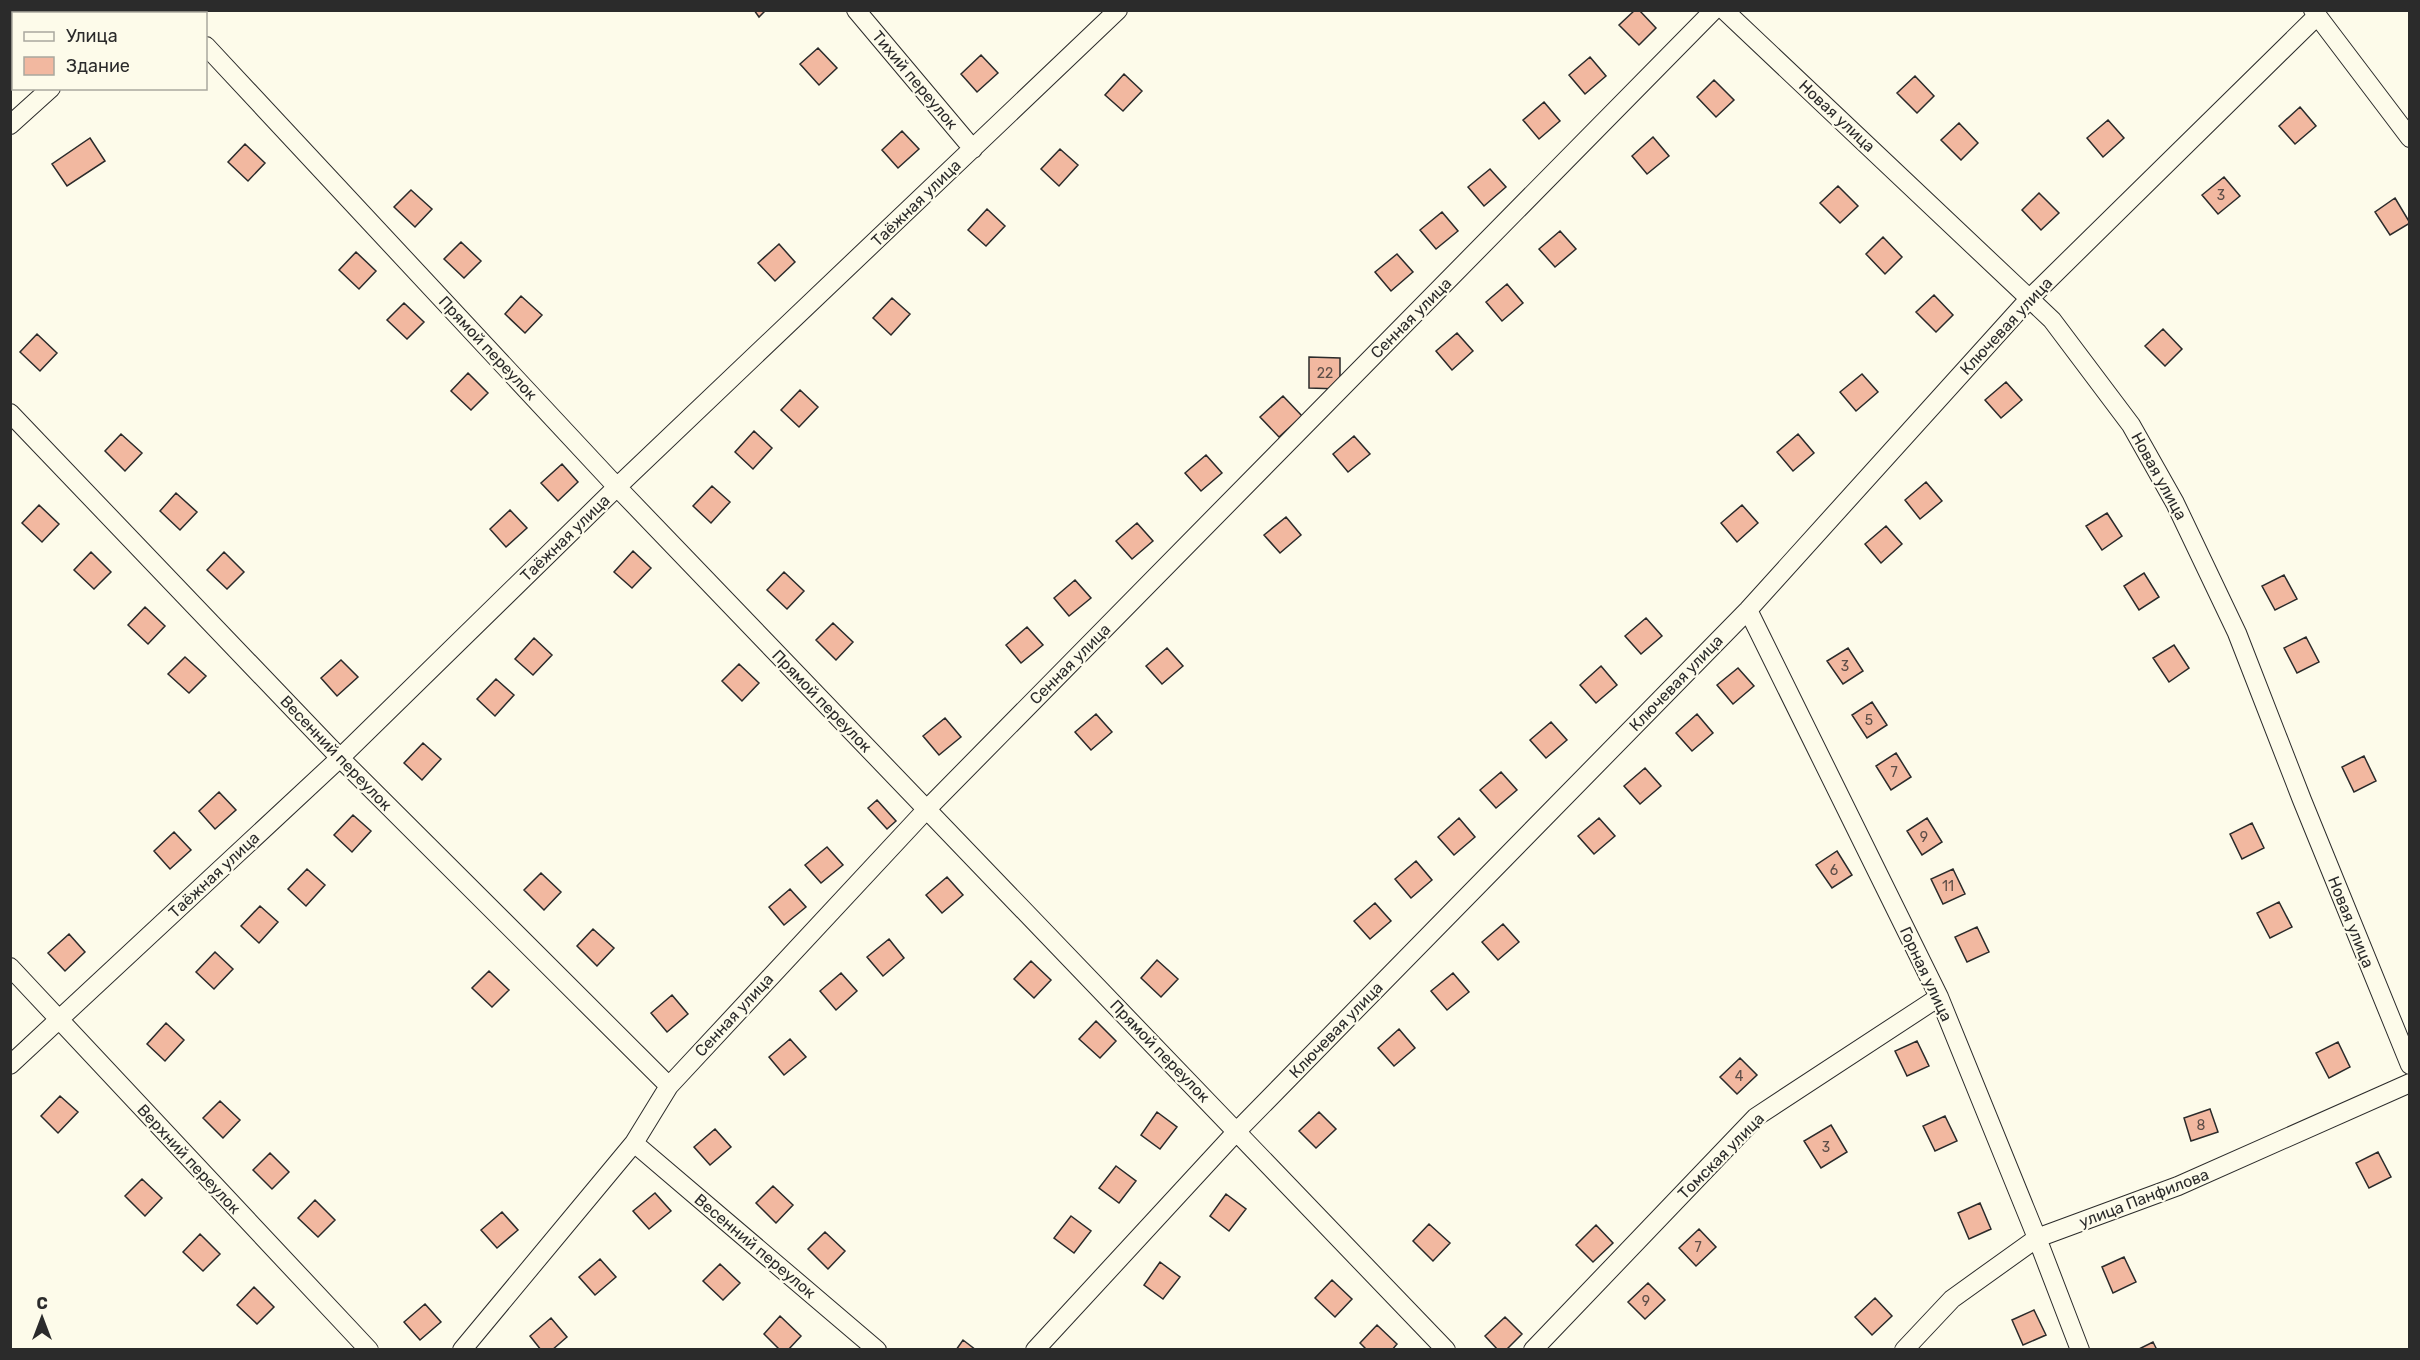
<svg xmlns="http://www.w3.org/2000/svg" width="2420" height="1360" font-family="Rubik,sans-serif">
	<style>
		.building { fill: #f2b8a0; stroke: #2b2b2b; stroke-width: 1.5 }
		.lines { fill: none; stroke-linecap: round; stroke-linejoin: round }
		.minor-casing { stroke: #2b2b2b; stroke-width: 20 }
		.minor { stroke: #fdfbea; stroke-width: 18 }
		.labels { text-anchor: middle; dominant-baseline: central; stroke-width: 4.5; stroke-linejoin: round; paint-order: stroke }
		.number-label { font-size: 14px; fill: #5d4e48 }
		.street-label { font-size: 16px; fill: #2b2b2b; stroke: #fdfbea }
	</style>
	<rect width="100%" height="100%" fill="#fdfbea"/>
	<!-- building -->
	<path class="building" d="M754,10H766L759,17Z
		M1635,10H1639L1656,28L1639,45L1619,25Z
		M818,48L837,68L819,85L800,64Z
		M981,55L998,73L977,92L961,74Z
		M1590,57L1606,76L1585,94L1569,75Z
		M1124,74L1142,91L1123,111L1105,95Z
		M1915,76L1934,96L1917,113L1897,93Z
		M1714,80L1734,100L1716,117L1697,97Z
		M1544,102L1560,121L1539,139L1523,120Z
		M2300,107L2316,126L2295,144L2279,126Z
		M2108,120L2124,138L2103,157L2087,138Z
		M1959,123L1978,143L1961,160L1941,140Z
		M902,131L919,149L898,168L882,150Z
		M1653,137L1669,156L1647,174L1632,156Z
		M90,138L105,161L67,186L52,164Z
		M245,144L265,163L248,181L228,162Z
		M1060,149L1078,165L1059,186L1041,169Z
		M1490,169L1506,187L1484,206L1468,187Z
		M2224,177L2240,196L2218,214L2202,195Z
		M1838,186L1858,206L1840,223L1820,203Z
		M411,190L432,209L415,227L394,207Z
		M2039,193L2059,213L2041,230L2022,210Z
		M2395,198L2410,223L2390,235L2375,212Z
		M987,209L1005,226L986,246L968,230Z
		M1442,212L1458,231L1436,249L1420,230Z
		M1560,231L1576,249L1555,267L1539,249Z
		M1883,237L1902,257L1885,274L1866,254Z
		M461,242L481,261L464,278L444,259Z
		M779,244L795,262L775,281L758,263Z
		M356,252L376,271L359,289L339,270Z
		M1397,254L1413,272L1391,291L1375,272Z
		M1507,284L1523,303L1502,321L1486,302Z
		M1934,295L1953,315L1936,332L1916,312Z
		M521,296L542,315L525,333L505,314Z
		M892,298L910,314L891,335L873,318Z
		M404,303L424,322L407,339L387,320Z
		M2163,329L2182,349L2165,366L2145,346Z
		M1457,333L1473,351L1452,370L1436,351Z
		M37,334L57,353L40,371L20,352Z
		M1309,357L1340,358V389L1309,388Z
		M468,373L488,393L471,410L451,391Z
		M1862,374L1878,392L1856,411L1840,392Z
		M2006,382L2022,400L2001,418L1985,400Z
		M800,390L818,407L799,427L781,410Z
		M1283,396L1302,416L1279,437L1260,417Z
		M754,431L772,448L753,469L735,452Z
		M121,434L142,453L125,471L105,451Z
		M1798,434L1814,453L1793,471L1777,452Z
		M1354,436L1370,454L1348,472L1333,454Z
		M1206,455L1222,473L1201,491L1185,473Z
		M562,464L578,482L558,501L541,483Z
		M1926,482L1942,501L1920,519L1905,500Z
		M712,486L730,502L711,523L693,506Z
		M176,493L197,512L180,530L160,511Z
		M39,505L59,524L42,542L22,523Z
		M1742,505L1758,523L1737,542L1721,523Z
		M510,510L527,528L506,547L490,529Z
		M2107,513L2122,536L2102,550L2086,526Z
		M1286,517L1301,535L1280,553L1264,535Z
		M1137,523L1153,541L1132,559L1116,541Z
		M1886,526L1902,544L1881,563L1865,544Z
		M633,551L651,568L632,588L614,572Z
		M91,552L111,572L94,589L74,570Z
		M224,552L244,572L227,589L207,570Z
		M784,572L804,591L787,609L767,590Z
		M2144,573L2159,597L2139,610L2124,586Z
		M2284,575L2297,599L2275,610L2262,586Z
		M1075,580L1091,598L1069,616L1054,598Z
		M145,607L165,626L148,644L128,625Z
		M1646,618L1662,636L1641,654L1625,636Z
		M833,623L853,642L836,660L816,640Z
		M1027,627L1043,645L1021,663L1006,645Z
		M2306,637L2319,662L2297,673L2284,648Z
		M534,638L552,655L533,675L515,659Z
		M2174,645L2189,668L2169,682L2153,658Z
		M1167,648L1183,666L1162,684L1146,666Z
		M1848,648L1863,671L1843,684L1827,661Z
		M185,657L206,676L189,693L168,674Z
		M341,660L358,677L337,696L321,678Z
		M739,664L759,683L742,701L722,681Z
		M1601,666L1617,685L1596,703L1580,685Z
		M1738,668L1754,686L1733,704L1717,685Z
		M496,679L514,695L495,716L477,699Z
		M1872,702L1887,725L1867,738L1852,715Z
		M1096,714L1112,732L1091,750L1075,732Z
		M1697,714L1713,733L1692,751L1676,733Z
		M945,718L961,737L939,755L923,736Z
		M1551,722L1567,740L1546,758L1530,740Z
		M423,743L441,759L422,780L404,763Z
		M1896,753L1911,777L1891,790L1876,766Z
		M2364,756L2376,781L2354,792L2342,767Z
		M1645,768L1661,786L1640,804L1624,786Z
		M1501,772L1517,790L1496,808L1480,790Z
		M219,792L236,810L215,829L199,811Z
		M877,800L896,821L887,829L868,808Z
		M353,815L371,831L352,852L334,835Z
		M1459,818L1475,837L1454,855L1438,837Z
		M1599,818L1615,836L1594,854L1578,836Z
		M1927,818L1942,842L1922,855L1907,831Z
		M2252,823L2264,848L2242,859L2230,834Z
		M174,832L191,850L170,869L154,851Z
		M827,847L843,865L821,883L805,865Z
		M1837,851L1852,875L1832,888L1816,865Z
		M1416,861L1432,880L1411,898L1395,879Z
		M307,869L325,885L306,906L288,889Z
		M1953,869L1965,894L1943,904L1931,879Z
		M541,873L561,892L544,910L524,890Z
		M947,877L963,895L942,913L926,895Z
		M790,889L806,907L784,925L769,907Z
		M2279,902L2292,927L2270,938L2257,913Z
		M1375,903L1391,921L1370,939L1354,921Z
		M260,906L278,922L259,943L241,926Z
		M1503,924L1519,942L1498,960L1482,942Z
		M1977,927L1989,952L1967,962L1955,937Z
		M593,929L614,948L597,966L577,946Z
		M69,934L85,952L65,971L48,953Z
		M889,939L904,958L883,976L867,957Z
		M215,952L233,969L214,989L196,972Z
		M1157,960L1178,979L1161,997L1141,978Z
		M1031,961L1051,980L1034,998L1014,979Z
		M489,971L509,990L492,1007L472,988Z
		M841,973L857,991L836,1010L820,991Z
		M1453,973L1469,992L1447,1010L1431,991Z
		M672,995L688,1014L667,1032L651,1013Z
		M1096,1021L1116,1041L1100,1058L1079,1039Z
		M166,1023L184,1040L165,1061L147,1044Z
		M1399,1029L1415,1048L1394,1066L1378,1048Z
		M790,1039L806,1057L784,1075L769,1057Z
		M1917,1041L1929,1066L1907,1076L1895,1051Z
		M2338,1042L2350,1067L2329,1078L2316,1053Z
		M1740,1058L1757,1075L1737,1094L1720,1077Z
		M60,1096L78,1112L58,1133L41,1116Z
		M220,1101L240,1120L223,1138L203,1118Z
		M2210,1109L2218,1132L2191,1141L2184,1118Z
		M1157,1112L1177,1127L1160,1149L1141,1135Z
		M1319,1112L1336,1129L1316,1148L1299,1131Z
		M1945,1116L1957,1141L1935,1151L1923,1126Z
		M1831,1125L1847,1152L1821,1168L1804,1141Z
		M715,1129L731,1147L710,1165L694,1147Z
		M2378,1152L2391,1177L2369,1188L2356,1163Z
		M270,1153L289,1172L272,1189L253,1170Z
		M1116,1166L1136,1181L1119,1203L1099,1188Z
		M142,1179L162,1198L145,1216L125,1196Z
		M773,1186L793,1205L776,1223L756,1203Z
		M655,1193L671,1211L649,1229L633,1211Z
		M1226,1194L1246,1209L1229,1231L1210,1216Z
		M315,1200L335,1220L318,1237L298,1218Z
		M1980,1203L1991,1229L1969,1239L1958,1213Z
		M502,1212L518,1230L497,1248L481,1230Z
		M1071,1216L1091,1231L1074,1253L1054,1238Z
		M1429,1224L1450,1243L1433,1261L1413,1241Z
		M1596,1225L1613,1243L1593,1262L1576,1245Z
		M1699,1229L1716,1247L1696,1266L1679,1248Z
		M825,1232L845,1251L828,1269L808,1249Z
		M200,1234L220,1254L203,1271L183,1252Z
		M2124,1257L2136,1282L2113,1293L2102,1267Z
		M600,1259L616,1277L595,1295L579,1277Z
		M1160,1262L1180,1277L1163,1299L1144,1285Z
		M720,1264L740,1283L723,1300L703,1281Z
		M1332,1280L1352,1299L1335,1317L1315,1298Z
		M1648,1283L1665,1300L1645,1319L1628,1302Z
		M254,1287L274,1307L257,1324L237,1305Z
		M1875,1298L1892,1316L1872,1335L1855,1317Z
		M425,1304L441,1322L420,1340L404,1322Z
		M2034,1310L2046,1335L2023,1345L2012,1320Z
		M780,1316L801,1336L788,1350H780L764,1334Z
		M1505,1317L1522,1334L1506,1350H1498L1485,1336Z
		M551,1318L567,1337L552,1350H541L530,1336Z
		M1377,1325L1397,1344L1392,1350H1367L1360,1343Z
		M963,1340L976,1350H956Z
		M2153,1342L2157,1350H2137Z"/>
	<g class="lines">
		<defs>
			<path id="minor" d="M173,10L175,14
				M856,10L973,149
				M1724,10L2052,320L2131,425L2175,503L2237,633L2302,800L2410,1065
				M2313,10L2410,138
				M136,14L139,10
				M206,46L617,487L1446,1350
				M10,125L51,88
				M10,413L340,758L669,1086
				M1748,610L1939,997L2037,1238L2080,1350
				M10,967L369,1350
				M10,1065L340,758L617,487L1118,10
				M634,1143L877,1350
				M462,1350L634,1143L669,1086L926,810L1714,10
				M1035,1350L1238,1130L1748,610L2029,299L2317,16
				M1533,1350L1756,1117L1939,997
				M1904,1350L1952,1299L2037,1238L2178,1186L2410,1083"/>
		</defs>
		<!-- minor casing -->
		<use href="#minor" class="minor-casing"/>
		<!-- minor -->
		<use href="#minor" class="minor"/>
	</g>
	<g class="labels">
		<!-- number labels -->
		<g class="number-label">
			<text x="2221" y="195">3</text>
			<text x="1325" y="373">22</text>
			<text x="1845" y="666">3</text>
			<text x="1869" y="720">5</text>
			<text x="1894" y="772">7</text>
			<text x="1924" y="837">9</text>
			<text x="1834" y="870">6</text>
			<text x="1948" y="886">11</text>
			<text x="1739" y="1076">4</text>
			<text x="2201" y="1125">8</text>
			<text x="1826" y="1147">3</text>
			<text x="1698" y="1247">7</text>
			<text x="1646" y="1301">9</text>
		</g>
		<!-- street labels -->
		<g class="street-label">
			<text transform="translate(915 80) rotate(50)">Тихий переулок</text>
			<text transform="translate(1837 116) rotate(43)">Новая улица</text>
			<text transform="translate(916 203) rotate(-44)">Таёжная улица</text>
			<text transform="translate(1411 318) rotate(-45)">Сенная улица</text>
			<text transform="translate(2006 326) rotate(-47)">Ключевая улица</text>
			<text transform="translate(488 348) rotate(47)">Прямой переулок</text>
			<text transform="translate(2159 476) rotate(61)">Новая улица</text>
			<text transform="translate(565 538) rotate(-44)">Таёжная улица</text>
			<text transform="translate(1070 664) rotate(-45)">Сенная улица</text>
			<text transform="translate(1676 683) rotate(-46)">Ключевая улица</text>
			<text transform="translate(822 701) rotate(46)">Прямой переулок</text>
			<text transform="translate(336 753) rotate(46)">Весенний переулок</text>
			<text transform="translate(214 875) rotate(-43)">Таёжная улица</text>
			<text transform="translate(2351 922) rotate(68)">Новая улица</text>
			<text transform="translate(1926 974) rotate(65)">Горная улица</text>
			<text transform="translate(734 1015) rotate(-47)">Сенная улица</text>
			<text transform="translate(1336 1030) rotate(-46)">Ключевая улица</text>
			<text transform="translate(1160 1051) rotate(46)">Прямой переулок</text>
			<text transform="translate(1721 1156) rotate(-45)">Томская улица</text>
			<text transform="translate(189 1159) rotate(47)">Верхний переулок</text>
			<text transform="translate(2144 1198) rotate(-21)">улица Панфилова</text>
			<text transform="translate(755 1246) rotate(40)">Весенний переулок</text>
		</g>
	</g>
	<!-- border -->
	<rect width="2420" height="1360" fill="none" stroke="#2b2b2b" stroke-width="24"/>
	<!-- legend -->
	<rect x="12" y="12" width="195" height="78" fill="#fdfbea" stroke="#a9a89e" stroke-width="1.5"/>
	<rect x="24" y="32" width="30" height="9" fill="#fdfbea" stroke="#a9a89e" stroke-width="1.5"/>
	<text x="66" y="42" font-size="18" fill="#2b2b2b">Улица</text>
	<rect x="24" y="57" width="30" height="18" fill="#f2b8a0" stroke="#a9a89e" stroke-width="1.5"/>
	<text x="66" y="72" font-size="18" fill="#2b2b2b">Здание</text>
	<!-- north arrow -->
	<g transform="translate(42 1318)" stroke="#fdfbea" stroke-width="4.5" paint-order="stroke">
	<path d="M0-4.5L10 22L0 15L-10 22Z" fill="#2b2b2b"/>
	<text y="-9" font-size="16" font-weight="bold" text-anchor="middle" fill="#2b2b2b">С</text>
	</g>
</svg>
